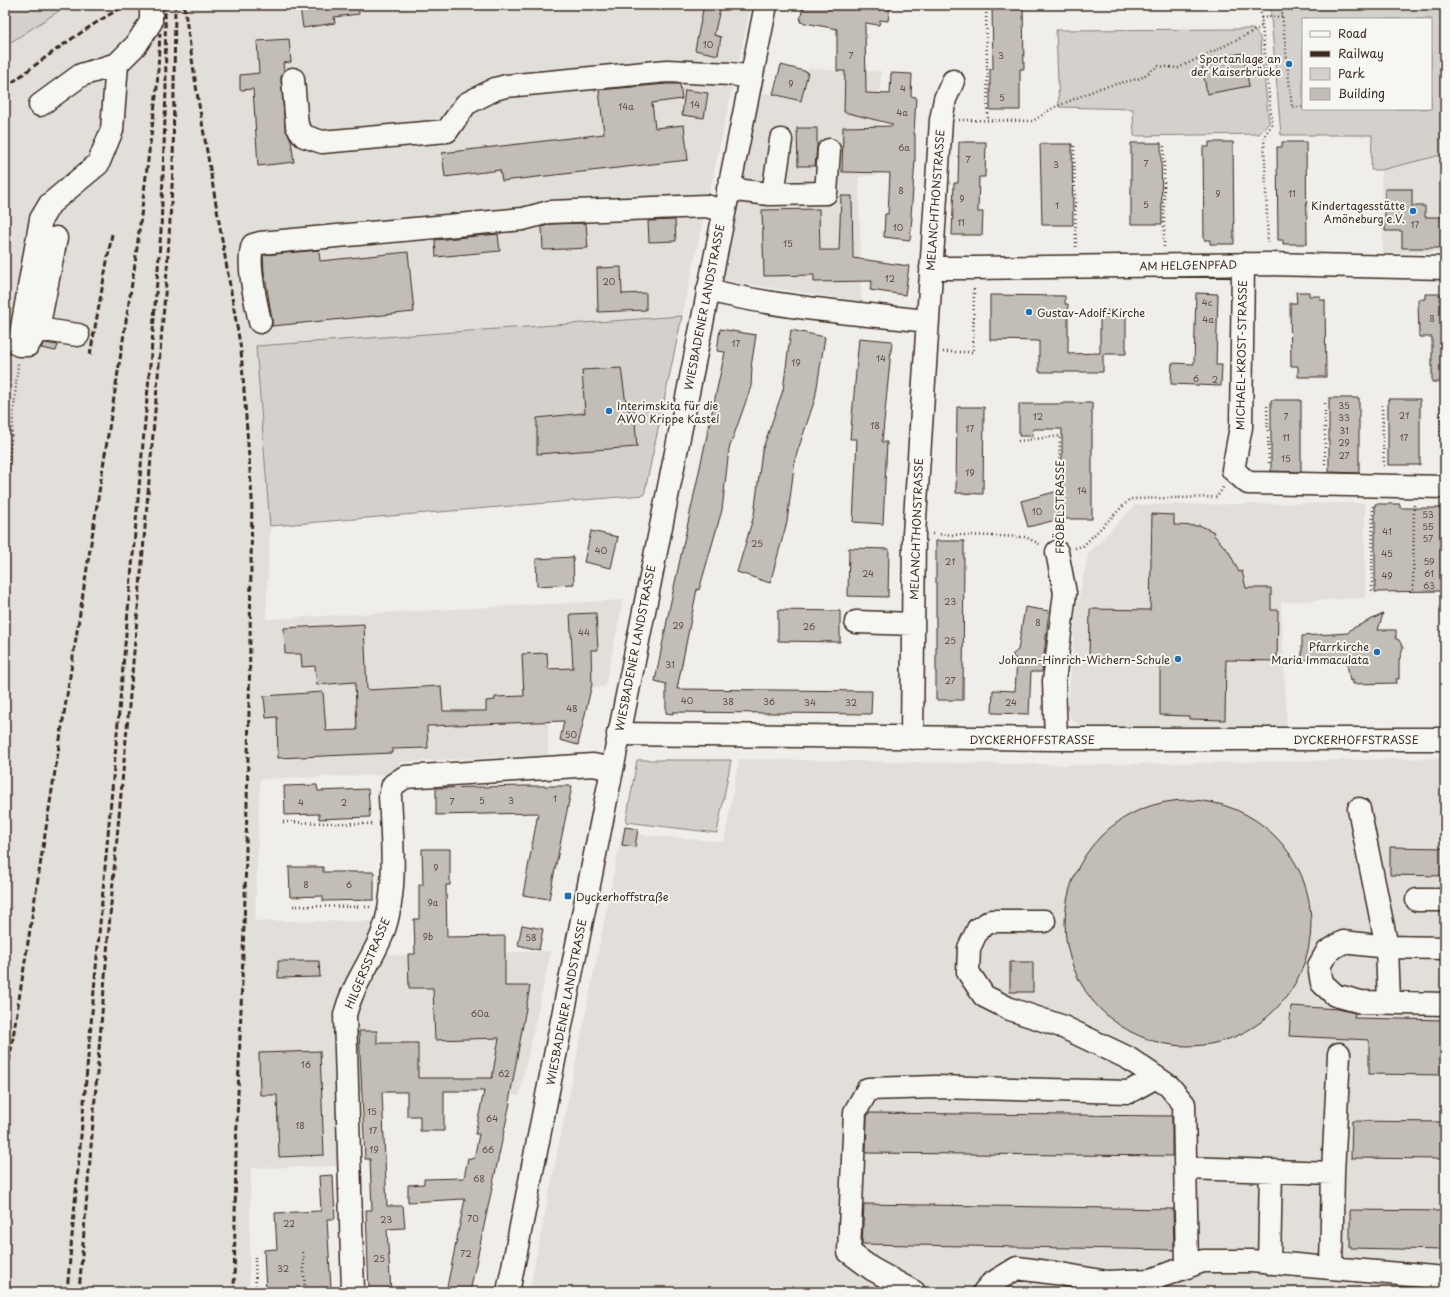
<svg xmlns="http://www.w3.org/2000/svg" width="1450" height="1297" font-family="'Playpen Sans',sans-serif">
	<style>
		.built { fill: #e2dfdb }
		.green { fill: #d4d1cc; stroke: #887e75; fill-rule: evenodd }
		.building { fill: #c2bdb7; stroke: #3b2a1e }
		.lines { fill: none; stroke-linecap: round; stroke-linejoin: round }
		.minor-casing { stroke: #3b2a1e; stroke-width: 25 }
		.major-casing { stroke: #3b2a1e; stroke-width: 25 }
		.path { stroke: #3b2a1e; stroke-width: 2.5; stroke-dasharray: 1 3; stroke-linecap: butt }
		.minor { stroke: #f6f6f2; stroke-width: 22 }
		.major { stroke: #f6f6f2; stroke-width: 22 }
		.rail { stroke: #3b2a1e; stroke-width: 3; stroke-dasharray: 6 3; stroke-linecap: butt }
		.poi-dot { fill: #1f6fb2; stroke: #f6f6f2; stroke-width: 1.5 }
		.labels { text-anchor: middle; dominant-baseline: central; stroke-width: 4; stroke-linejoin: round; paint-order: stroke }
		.number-label { font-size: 9px; fill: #5d4f44 }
		.poi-label { font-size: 11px; fill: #3b2a1e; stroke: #f6f6f2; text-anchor: end }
		.street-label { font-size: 11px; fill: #3b2a1e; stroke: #f6f6f2 }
	</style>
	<rect width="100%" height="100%" fill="#efeeea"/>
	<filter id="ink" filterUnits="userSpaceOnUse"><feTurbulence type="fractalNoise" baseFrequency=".025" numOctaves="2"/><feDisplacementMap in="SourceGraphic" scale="8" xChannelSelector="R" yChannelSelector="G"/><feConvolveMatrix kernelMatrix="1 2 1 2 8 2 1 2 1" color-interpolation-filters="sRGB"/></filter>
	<g filter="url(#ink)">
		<!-- built -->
		<path class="built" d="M5,5H751L682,316L256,346L270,526L266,619L623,600L605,687L548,689V755L399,762L400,774L387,775L260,779L255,921H399L387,953L396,955L551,951L519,1096L487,1091L336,1093L338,1166L251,1168L249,1292H5Z
			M809,68L837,71H881L878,175L859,177L861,302L722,280L756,93L773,94L801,101Z
			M1445,154V252L1383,253L1381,170Z
			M1365,503V598L1281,602L1287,728L1089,727L1077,724L1070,718L1068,707L1076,611L1088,554L1135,505Z
			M1445,758V1292H529L622,833L724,842L739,759L1084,765Z"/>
		<!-- green -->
		<path class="green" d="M5,5H68L5,46Z
			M1270,5H1445V154L1381,170H1371L1372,135H1281ZM1303,19H1431V109H1303Z
			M1253,29L1260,37L1269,123L1259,134L1134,136L1133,109L1059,107L1056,30Z
			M682,316L644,495L270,526L256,346Z
			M637,760H731L717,833L626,822Z"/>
		<!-- building -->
		<path class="building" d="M313,5H359V14L334,17L335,23L303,28L300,7Z
			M704,5H721L714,35L721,37L718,55L695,50Z
			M803,5H890L888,21L880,20L879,25L865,23L866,93L890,94L891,73L912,74L911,96L916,97L914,134H915V160L911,216L912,217L910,240L884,237L885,214H888L890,173L842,172L843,127L892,126V124L844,112L845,71H837V29L800,22Z
			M992,5H1023L1024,69H1020V110H990V69H993Z
			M289,39L291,62L283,63L284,71L282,74L281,80L285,127L291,140L294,162L258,166L253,89L240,90V75L259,73L257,41Z
			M1243,53L1249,86L1207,94L1201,60Z
			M781,65L808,72L801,101L773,94Z
			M667,84H680L682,99L652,103L655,128L684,125L688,160L502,181L500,170L445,177L442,153L604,134L599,90Z
			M685,90L708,93L704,118L682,115Z
			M797,128H817V147L815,166H798Z
			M959,142H986L985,177H979L978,212H983L982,235H952L954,183H958Z
			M1209,142H1233L1234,244H1210V240H1204L1203,147H1209Z
			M1282,142H1306L1307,244H1283V240H1278L1277,147H1282Z
			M1131,143H1161L1162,224H1131Z
			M1040,144H1072L1073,225H1042Z
			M1385,189H1412V206H1425V217H1445V248H1402V231H1385Z
			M841,196H852L853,258L909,266L905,295L870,290L872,281L814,282V275L764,276L762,210L819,209L820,250H839Z
			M675,220L676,241L649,242L648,221Z
			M586,223L588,248L543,250L542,227L551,224Z
			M498,234L500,251L436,257L435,240Z
			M319,250L320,261L408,252L414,312L272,326V319L264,271L263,255Z
			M621,267L622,294L646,293V310L598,312L597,268Z
			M1296,292H1309V296H1320V300H1325L1326,377H1298V366H1291L1290,303H1297Z
			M1196,293L1218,294L1216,365H1222L1221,386L1171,384L1172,363L1194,364Z
			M1425,294H1445V382H1432V337H1419L1418,299H1425Z
			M990,295L1065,296V304H1068V354L1100,353V310L1126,311V354H1103V372H1039V341L990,340Z
			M720,329L756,335L751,367H752L751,387L729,449L722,510L699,590L697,589L677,689L872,691L871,714L673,712V714L666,713V684L655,681L671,601L725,352L717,351Z
			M791,330L825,337L815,399L795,459L787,522L770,583L737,572L754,515L762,451L783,390Z
			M859,338L892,341L882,442H887L883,524L853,522L857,439H850Z
			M44,343L58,345L56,351L41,348Z
			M621,368L627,411L634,410L637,447L537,454V418L585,413L582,370Z
			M1329,398H1359V473L1329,472Z
			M1388,399H1420V465H1388Z
			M1271,400H1301V472L1271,471Z
			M1063,403H1092V519H1060L1028,527L1021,501L1062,490V429H1033L1032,436H1019V404H1063Z
			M957,407H984L983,494L956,493Z
			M1375,504H1400V508H1440L1441,591L1375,592Z
			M1152,514L1174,515V525L1198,526L1199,525L1214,532L1213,534L1229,552L1239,572L1242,571L1246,588H1271V610H1278L1277,661L1226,660L1225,720L1189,719V716L1160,715V660L1089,659L1090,609L1150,610Z
			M591,531L618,537L611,568L584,562Z
			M936,541H964L963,700H936Z
			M849,548L889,549L888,597L848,596Z
			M573,557L574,584L537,586L536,559Z
			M1025,607L1049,611L1042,672H1031L1029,714L992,713L993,690L1015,691L1017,660L1012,655L1018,650Z
			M778,610L840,611V642L778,641Z
			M596,613L598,650H591L592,684L578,745L560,740L564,721L427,726L428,748L392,749V753L278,758L277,717L266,718L264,696L323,692L326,731L357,730L355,682L317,685L315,666L302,667L301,654H285L284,628L364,624L367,690L441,686L443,711H486V701L495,700V697L524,696L522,654L547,653L548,669L573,668L570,614Z
			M1383,614L1378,630H1396V639L1399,640L1403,648L1399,661V679H1396L1397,683L1353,684V680L1350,681L1346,658L1302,660V636L1348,633L1351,629Z
			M317,785L318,791L368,789L370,817L319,819V814L285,815L284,786Z
			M525,786H572L549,899L523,895L538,813L436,815V788Z
			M1065 923a123 123 0 1 1 246 0a123 123 0 1 1-246 0Z
			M625,827L638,829L635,847L622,845Z
			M1390,847L1445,848V876L1390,875Z
			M422,849H450V885H446L447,937L505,936V986H530L509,1102L510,1103L470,1292H446L465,1199L408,1202V1185L424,1184V1179L464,1178L468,1158L474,1159L479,1134H475L484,1091H444V1131H420V1116H407V1092H382L387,1206H403L405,1228L387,1229L391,1292H369L366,1210H372L370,1159H365L359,1031H377V1043H418V1078H492L499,1038L435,1040L433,988H409L408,954H415L414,919H419V885H423Z
			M289,867H323V872H374V900L323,901V896L290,897Z
			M522,925L543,929L539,950L518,945Z
			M278,961H319L320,977L278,978Z
			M1010,962H1033V992H1010Z
			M1291,1006L1338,1009L1355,1013L1354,1018L1445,1020V1075L1369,1074V1040L1289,1036Z
			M320,1051L324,1155L279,1157L277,1095H260L259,1053Z
			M869,1113L1172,1116V1156L866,1153L867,1116Z
			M1352,1121L1445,1122V1159L1351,1158Z
			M333,1175L335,1219H327L331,1288L288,1291V1292H266L264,1250L277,1249L275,1213L321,1211L319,1176Z
			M864,1204L1173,1209L1174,1250L862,1244Z
			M1350,1210L1445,1211V1250L1350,1248Z"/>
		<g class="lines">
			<defs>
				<path id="minor" d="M293,79L297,126L304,136L322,142L447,131L466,104L495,89L506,86L667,71L731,74L751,77
					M40,105L81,75L117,64L136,45L151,22V5
					M728,189L769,194L826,193L829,150
					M773,194L781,140
					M1243,264L1241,427L1233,470L1248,483L1445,487
					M931,268H975L1268,264L1445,268
					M708,290C779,308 854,313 927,321
					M260,322C256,303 246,262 253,245L260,243L523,219L549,212L706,206L724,211
					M38,329L56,238
					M78,335L38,329L28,345H19L41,219L50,204L98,164L112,130L117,64
					M856,622L913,624
					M618,734L1056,739H1445
					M912,738L914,534L941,120L945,99L953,81
					M1056,739L1054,681L1065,593L1057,552
					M1359,809L1387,947L1389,1002
					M1417,900H1445
					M1044,921H991L978,929L969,948L968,972L984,996L1010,1009L1061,1026L1128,1058L1169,1086L1184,1104L1187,1267
					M1445,948L1387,947L1343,942L1327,952L1319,966L1322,983L1335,995L1361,1002L1445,1004
					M1185,1168L1333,1173
					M1269,1263L1271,1171
					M1331,1268L1333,1173L1339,1054
					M353,1292L345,1015C352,986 371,962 382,935C398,894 392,839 390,796L393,785L405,777L593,765L612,769
					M914,1292L872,1269L849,1252L855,1112L868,1089L936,1087L1129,1092L1156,1077
					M984,1292L991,1284L1017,1268L1055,1273L1107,1282L1151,1280L1203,1261H1251L1445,1278"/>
				<path id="major" d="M508,1292C594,863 677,433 766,5"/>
			</defs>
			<!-- minor casing -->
			<use href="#minor" class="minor-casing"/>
			<!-- major casing -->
			<use href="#major" class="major-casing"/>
			<!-- path -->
			<path class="path" d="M986,5L988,120
				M1260,5L1272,125L1264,136L1268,245
				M1281,5L1292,107H1303
				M1261,18L1282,16
				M959,120L1033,121L1053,108L1100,88L1141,78L1158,66L1178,68L1247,35L1262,26
				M1074,146L1076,248
				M1164,247V144
				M943,352H973L974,287
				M1325,403V466
				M1441,403V468
				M1382,405L1384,467
				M1267,406L1269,465
				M1018,441L1060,436L1057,535
				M5,508L18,363
				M932,534L1025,537L1040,544
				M1075,548L1083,546L1130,499L1217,497L1224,486
				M1413,590L1414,504
				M1372,591L1373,503
				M283,822L373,824
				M293,906L371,907
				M303,1252L305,1292
				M255,1257L256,1292"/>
			<!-- minor -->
			<use href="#minor" class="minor"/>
			<!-- major -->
			<use href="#major" class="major"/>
			<!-- rail -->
			<path class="rail" d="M184,5L198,99L241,350L252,498L249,709L245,897L236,1150L234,1292
				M5,88C44,58 83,29 126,5
				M90,355L112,234
				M5,1088L135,264L157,88L160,33
				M67,1292L152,343L161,231L166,89L165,5
				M79,1292L112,892L140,586L167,271L173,169L175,5"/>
		</g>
	</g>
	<!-- markers -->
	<g class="poi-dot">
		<circle cx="1289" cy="64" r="4"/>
		<circle cx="1413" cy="211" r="4"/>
		<circle cx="1029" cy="312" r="4"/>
		<circle cx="609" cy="411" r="4"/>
		<circle cx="1377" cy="652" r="4"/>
		<circle cx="1178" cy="659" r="4"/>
		<rect x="564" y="892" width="8" height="8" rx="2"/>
	</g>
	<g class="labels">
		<!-- number labels -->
		<g class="number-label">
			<text x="708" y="44">10</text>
			<text x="851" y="55">7</text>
			<text x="1001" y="55">3</text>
			<text x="791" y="83">9</text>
			<text x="903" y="88">4</text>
			<text x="1002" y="97">5</text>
			<text x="695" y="104">14</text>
			<text x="626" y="106">14a</text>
			<text x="902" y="112">4a</text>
			<text x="904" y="147">6a</text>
			<text x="968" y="159">7</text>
			<text x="1146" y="163">7</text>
			<text x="1056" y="164">3</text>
			<text x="901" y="190">8</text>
			<text x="1218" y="193">9</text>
			<text x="1292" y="193">11</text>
			<text x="962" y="198">9</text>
			<text x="1146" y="204">5</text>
			<text x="1057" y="205">1</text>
			<text x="961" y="222">11</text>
			<text x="1415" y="224">17</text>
			<text x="898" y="227">10</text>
			<text x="788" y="243">15</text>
			<text x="890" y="278">12</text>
			<text x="609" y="281">20</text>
			<text x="1207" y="302">4c</text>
			<text x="1432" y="318">8</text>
			<text x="1208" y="319">4a</text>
			<text x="736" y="343">17</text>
			<text x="881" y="358">14</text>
			<text x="796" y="362">19</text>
			<text x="1196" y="378">6</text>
			<text x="1215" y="379">2</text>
			<text x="1344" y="405">35</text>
			<text x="1404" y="415">21</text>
			<text x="1038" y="416">12</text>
			<text x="1286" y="416">7</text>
			<text x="1344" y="417">33</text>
			<text x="875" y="425">18</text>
			<text x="970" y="428">17</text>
			<text x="1344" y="430">31</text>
			<text x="1286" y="437">11</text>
			<text x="1404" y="437">17</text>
			<text x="1344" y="442">29</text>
			<text x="1344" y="455">27</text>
			<text x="1286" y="458">15</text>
			<text x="970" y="472">19</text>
			<text x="1082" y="490">14</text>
			<text x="1037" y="511">10</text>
			<text x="1428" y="514">53</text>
			<text x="1428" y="526">55</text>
			<text x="1387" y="531">41</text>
			<text x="1428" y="538">57</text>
			<text x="757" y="543">25</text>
			<text x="601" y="550">40</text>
			<text x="1387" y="553">45</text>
			<text x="950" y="561">21</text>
			<text x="1429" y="561">59</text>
			<text x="868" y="573">24</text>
			<text x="1429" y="573">61</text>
			<text x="1387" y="575">49</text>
			<text x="1429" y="585">63</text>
			<text x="950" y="601">23</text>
			<text x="1038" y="622">8</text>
			<text x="678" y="625">29</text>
			<text x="809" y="626">26</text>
			<text x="584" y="632">44</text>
			<text x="950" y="640">25</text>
			<text x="670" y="664">31</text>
			<text x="950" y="680">27</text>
			<text x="687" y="700">40</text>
			<text x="728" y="701">38</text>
			<text x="769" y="701">36</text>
			<text x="810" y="702">34</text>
			<text x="851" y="702">32</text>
			<text x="1011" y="702">24</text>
			<text x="572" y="708">48</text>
			<text x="571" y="734">50</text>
			<text x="555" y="798">1</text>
			<text x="482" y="800">5</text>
			<text x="511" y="800">3</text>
			<text x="452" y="801">7</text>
			<text x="301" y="802">4</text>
			<text x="344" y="802">2</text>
			<text x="436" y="867">9</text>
			<text x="306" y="884">8</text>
			<text x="349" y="884">6</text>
			<text x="433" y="902">9a</text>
			<text x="428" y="936">9b</text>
			<text x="531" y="937">58</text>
			<text x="480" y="1013">60a</text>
			<text x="306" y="1064">16</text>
			<text x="504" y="1073">62</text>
			<text x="372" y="1111">15</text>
			<text x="492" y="1118">64</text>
			<text x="300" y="1125">18</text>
			<text x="373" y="1130">17</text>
			<text x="374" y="1149">19</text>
			<text x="488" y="1149">66</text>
			<text x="479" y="1178">68</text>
			<text x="473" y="1218">70</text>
			<text x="386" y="1219">23</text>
			<text x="289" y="1223">22</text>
			<text x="466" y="1253">72</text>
			<text x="379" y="1258">25</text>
			<text x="283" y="1268">32</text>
		</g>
		<!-- poi labels -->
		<g class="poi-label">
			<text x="1281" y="58">Sportanlage an<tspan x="1281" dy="13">der Kaiserbrücke</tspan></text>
			<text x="1405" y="205">Kindertagesstätte<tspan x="1405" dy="13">Amöneburg e.V.</tspan></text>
			<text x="1037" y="312" text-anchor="start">Gustav-Adolf-Kirche</text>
			<text x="617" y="405" text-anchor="start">Interimskita für die<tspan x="617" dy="13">AWO Krippe Kastel</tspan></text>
			<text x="1369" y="646">Pfarrkirche<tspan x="1369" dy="13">Maria Immaculata</tspan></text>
			<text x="1170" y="659">Johann-Hinrich-Wichern-Schule</text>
			<text x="576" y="896" text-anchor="start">Dyckerhoffstraße</text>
		</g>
		<!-- street labels -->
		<g class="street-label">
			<text transform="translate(935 200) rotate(-86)">MELANCHTHONSTRASSE</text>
			<text transform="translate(1188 265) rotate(-1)">AM HELGENPFAD</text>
			<text transform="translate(704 307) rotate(-79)">WIESBADENER LANDSTRASSE</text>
			<text transform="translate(1241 355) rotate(-89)">MICHAEL-KROST-STRASSE</text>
			<text transform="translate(1059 507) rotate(-90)">FRÖBELSTRASSE</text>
			<text transform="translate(916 529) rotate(-88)">MELANCHTHONSTRASSE</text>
			<text transform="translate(635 648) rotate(-79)">WIESBADENER LANDSTRASSE</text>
			<text x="1032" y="739">DYCKERHOFFSTRASSE</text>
			<text x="1356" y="739">DYCKERHOFFSTRASSE</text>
			<text transform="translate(367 963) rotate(-67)">HILGERSSTRASSE</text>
			<text transform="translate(566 1002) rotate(-79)">WIESBADENER LANDSTRASSE</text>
		</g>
	</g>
	<!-- margin -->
	<rect width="1450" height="1297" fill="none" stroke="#f6f6f2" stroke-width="20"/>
	<rect x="10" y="10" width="1430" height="1277" fill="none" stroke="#3b2a1e" stroke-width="1.5" filter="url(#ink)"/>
	<!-- legend -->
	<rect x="1302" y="18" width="130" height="92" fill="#f6f6f2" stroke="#aba49d"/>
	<rect x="1310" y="31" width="20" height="6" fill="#f6f6f2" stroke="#aba49d"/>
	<text x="1338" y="38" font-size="12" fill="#3b2a1e">Road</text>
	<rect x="1310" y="51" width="20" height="6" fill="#3b2a1e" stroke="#aba49d"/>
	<text x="1338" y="58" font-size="12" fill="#3b2a1e">Railway</text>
	<rect x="1310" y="68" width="20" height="12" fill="#d4d1cc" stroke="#aba49d"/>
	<text x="1338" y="78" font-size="12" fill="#3b2a1e">Park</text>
	<rect x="1310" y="88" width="20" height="12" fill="#c2bdb7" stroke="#aba49d"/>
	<text x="1338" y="98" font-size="12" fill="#3b2a1e">Building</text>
</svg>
